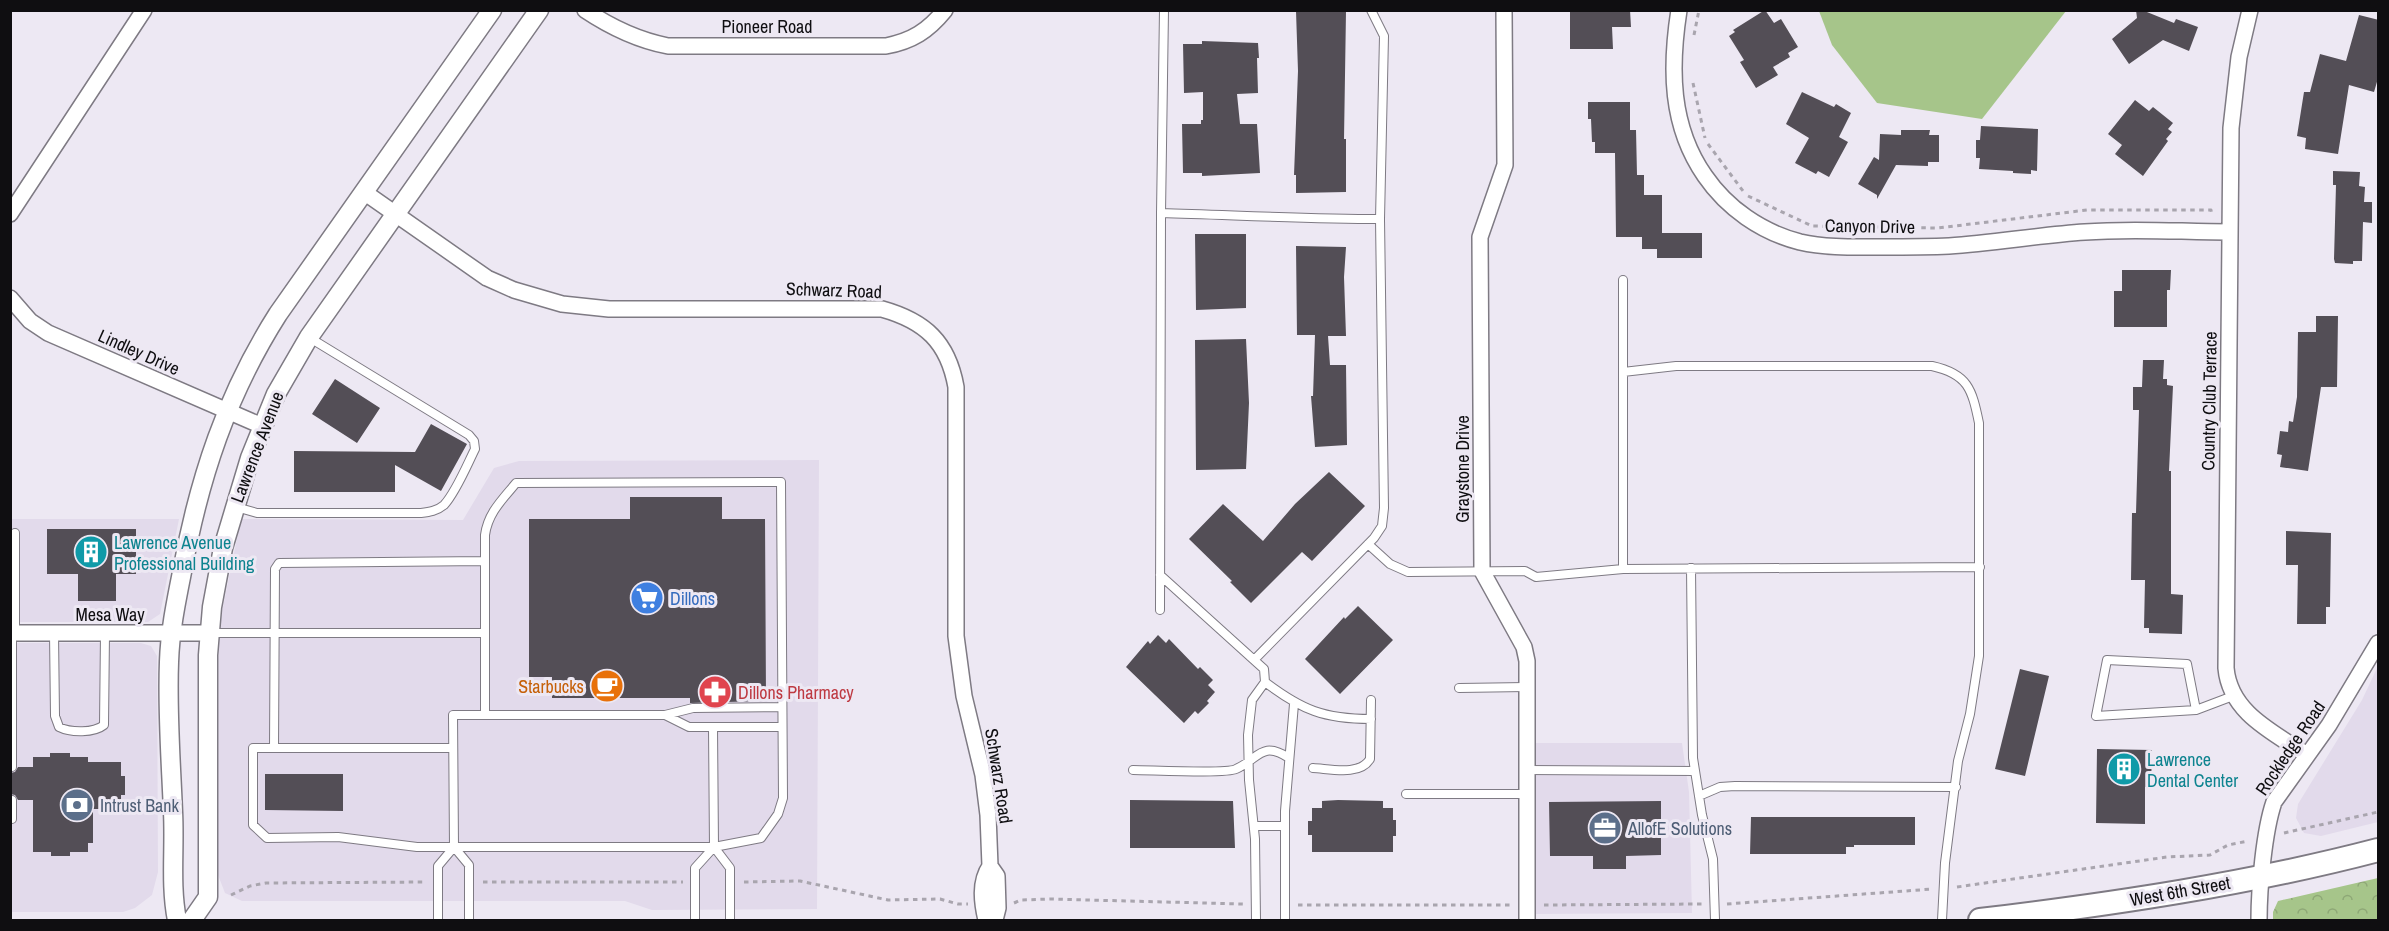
<svg xmlns="http://www.w3.org/2000/svg" width="2389" height="931" font-family="'Archivo Narrow',sans-serif">
	<style>
		.built { fill: #e2daeb }
		.grass { fill: #a6c58a }
		.park { fill: url(#park-crowns) }
		.building { fill: #534e56 }
		.lines { fill: none; stroke-linecap: round; stroke-linejoin: round }
		.service-casing { stroke: #7e7a83; stroke-width: 10 }
		.minor-casing { stroke: #7e7a83; stroke-width: 18 }
		.tertiary-casing { stroke: #7e7a83; stroke-width: 21 }
		.primary-casing { stroke: #7e7a83; stroke-width: 26 }
		.path { stroke: #a9a5ae; stroke-width: 3; stroke-dasharray: 4.5 4.5; stroke-linecap: butt }
		.service { stroke: #fff; stroke-width: 8 }
		.minor { stroke: #fff; stroke-width: 15 }
		.tertiary { stroke: #fff; stroke-width: 18 }
		.primary { stroke: #fff; stroke-width: 22 }
		.labels { text-anchor: middle; dominant-baseline: central; stroke-width: 6; stroke-linejoin: round; paint-order: stroke }
		.street-label { font-size: 18px; fill: #0f0e11; stroke: #ede8f3 }
		.culture-label { font-size: 18px; fill: #0d838f; stroke: #ede8f3; text-anchor: start }
		.shop-label { font-size: 18px; fill: #366cbe; stroke: #ede8f3; text-anchor: start }
		.food-label { font-size: 18px; fill: #c56008; stroke: #ede8f3; text-anchor: end }
		.health-label { font-size: 18px; fill: #be3a42; stroke: #ede8f3; text-anchor: start }
		.service-label { font-size: 18px; fill: #4e5e75; stroke: #ede8f3; text-anchor: start }
	</style>
	<defs>
		<pattern id="park-crowns" width="20" height="18" patternUnits="userSpaceOnUse" patternTransform="scale(1.5)"><rect width="20" height="18" fill="#a6c58a"/><path d="M2 6a3 3 0 1 1 6 0M12 15a3 3 0 1 1 6 0" fill="none" stroke="#8ea876"/></pattern>
	</defs>
	<rect width="100%" height="100%" fill="#ede8f3"/>
	<!-- built -->
	<path class="built" d="M819,460L817,909L652,910L625,901H242L225,893L218,875L219,626L241,519L463,520L494,468L519,461Z
		M10,519H179L160,614L148,622H11Z
		M11,643H141L151,646L157,656L158,872L152,895L135,908L123,912H11Z
		M2378,666V822L2321,836L2304,833L2296,818L2298,804L2362,700Z
		M1536,743H1682L1689,792L1692,913L1536,914Z"/>
	<!-- grass -->
	<path class="grass" d="M1819,11V10L2066,11L1982,119L1877,103L1832,45Z"/>
	<!-- park -->
	<path class="park" d="M2378,878V920H2273V912L2278,901Z"/>
	<!-- building -->
	<path class="building" d="M1570,10H1630L1631,27H1612L1613,49H1570Z
		M1765,10L1774,23L1781,19L1798,47L1788,53L1790,57L1773,67L1778,75L1756,88L1740,62L1744,60L1729,36L1735,32L1733,30Z
		M2136,10H2142L2174,23L2176,19L2198,27L2189,51L2163,40L2129,64L2112,39L2137,18Z
		M1296,11H1346L1344,139H1346V192L1296,193V175H1294L1298,71Z
		M2359,15L2379,20V75L2374,92L2349,85L2338,154L2305,149L2306,138L2297,136L2304,92H2310L2320,54L2346,61Z
		M1202,41L1258,43L1259,58H1257L1258,93L1237,94L1240,124H1257L1260,173L1202,176V173H1183L1182,124H1201V120H1203V92L1184,93L1183,44H1202Z
		M1802,92L1834,107L1836,104L1851,113L1839,137L1848,142L1829,177L1818,171L1816,174L1795,163L1809,138L1786,124Z
		M2135,100L2149,111L2153,107L2173,123L2168,129L2172,132L2166,139L2168,141L2143,176L2115,154L2122,145L2108,134Z
		M1588,102H1630V130H1636L1637,175H1644V195H1662V233H1702V258H1657V249H1642V237H1616L1615,153H1595V142H1592L1591,119H1588Z
		M1981,126L2038,129L2037,171L2031,170V174L2013,173V171L1979,169L1980,158H1976V140H1980Z
		M1901,130H1930L1929,135H1939V162H1928V166L1896,165L1877,199V195L1858,184L1874,157L1879,160L1880,134L1901,135Z
		M2333,171L2360,172L2359,186L2365,187L2364,202H2372V223L2363,222L2362,261H2353V264L2335,263L2334,259L2336,185H2333Z
		M1195,234H1246V308L1196,310Z
		M1296,246L1346,247L1344,277L1346,336H1328L1330,365H1346L1347,445L1315,447L1311,396H1313L1315,335H1297Z
		M2122,270H2171L2170,290H2167V327H2114V291H2122Z
		M2316,316H2338L2337,387H2321L2308,471L2280,467L2282,455L2277,454L2280,431L2288,432L2289,421L2293,422L2297,397L2298,332H2316Z
		M1246,339L1249,403L1246,469L1196,470L1195,340Z
		M2143,360H2164L2163,379H2167V385L2173,386L2169,471H2171V594L2183,595L2182,634L2149,633V628H2144L2145,580H2131L2132,513H2136L2139,410H2133V387H2142Z
		M335,379L380,408L357,443L312,414Z
		M431,424L467,444L441,491L395,465V492H294V451L415,452Z
		M1329,472L1365,506L1312,561L1302,552L1251,603L1230,582L1232,581L1189,539L1223,504L1263,541L1295,504Z
		M630,497H722V519H765L766,701L690,703V698H552V677H529V519H630Z
		M47,529H136V574H116V601H78V574H47Z
		M2286,531L2331,533L2330,607H2326V624H2297L2298,565H2286Z
		M1358,606L1393,640L1340,694L1305,659L1344,617L1345,619Z
		M1158,635L1166,643L1169,639L1198,669L1200,667L1213,680L1208,685L1215,692L1207,701L1209,703L1198,714L1195,711L1184,723L1126,667L1148,641L1150,644Z
		M2020,669L2049,676L2025,776L1995,769Z
		M2097,749L2152,750L2151,787H2145V824L2096,823Z
		M50,753H70V757H88V762H121V776H125V795H121V809H93V843H88V852H70V856H51V852H33V800H18L15,795L10,794V773L15,772L18,767H33V757H50Z
		M265,774H343V811L265,810Z
		M1130,800L1233,801L1235,848H1130Z
		M1338,800L1383,801V808H1393V820H1396V836H1393V852H1312V835H1308V821H1312V808H1322V801Z
		M1661,801V855L1626,856V869H1593V856H1550L1549,802Z
		M1751,817H1915V845H1854V847H1846V854H1750Z"/>
	<g class="lines">
		<defs>
			<path id="service" d="M1161,213C1234,215 1307,219 1380,219
				M1623,280V569
				M1623,372L1676,366H1932C1968,374 1972,389 1979,423V656L1970,714L1958,761L1945,863L1942,920
				M236,507L257,513H421C429,512 437,511 444,505C456,492 467,465 475,449L474,441L469,435L310,338
				M1368,544L1390,564L1408,572L1525,571L1536,577L1623,569L1980,567
				M1691,568L1693,758L1702,815L1713,859L1715,920
				M1160,575L1254,660L1374,538L1382,526L1384,508L1380,219L1384,36L1371,10
				M1160,610L1161,213L1164,10
				M12,633V767
				M15,633V533
				M54,633L55,716L59,727C71,733 94,733 104,725L105,633
				M211,633H485
				M1254,660L1264,669L1265,682L1252,700L1248,735L1249,780L1255,839L1256,920
				M1265,682C1302,710 1324,719 1371,719
				M1459,688L1527,687
				M2196,710L2187,664L2107,660L2096,716L2196,710L2233,696
				M665,715L693,708L782,707
				M713,727L714,847L730,868V920
				M274,748L275,569L279,563L485,561
				M453,748H253V825L267,838L338,837L417,847H714L761,838L778,814L783,798L781,482L516,483C502,500 488,513 485,535V714
				M1313,768C1331,769 1360,776 1370,759L1371,700
				M1133,770C1150,770 1227,774 1236,769C1259,759 1261,740 1289,758
				M1527,770L1695,771
				M1406,794H1527
				M1699,796L1720,787L1735,786L1956,787
				M10,819H12V800
				M1254,826H1284
				M438,920V866L454,847
				M469,920V865L454,847L453,715H665L689,727H782
				M695,920V868L714,847
				M1285,920V811L1294,704"/>
			<path id="minor" d="M585,10C612,28 637,40 668,46H886C912,41 928,31 945,10
				M1504,10L1505,165L1480,237L1482,571L1524,647L1527,661V920
				M1679,10C1670,68 1670,126 1705,176C1727,208 1761,232 1800,242C1826,248 1855,247 1881,247C1904,247 1927,247 1949,246C1995,243 2039,235 2085,232C2133,228 2182,232 2230,232
				M2250,10L2239,57L2231,128L2226,668C2230,713 2273,732 2307,755
				M364,192L487,278L514,290L562,304L609,309H882C925,321 948,342 956,387V636L964,696L983,775L988,815L990,866L997,876L998,908L995,920
				M10,214L144,10
				M10,298L30,321L48,333L262,426
				M10,633H210
				M986,920C982,903 979,882 990,866
				M2259,920C2259,889 2264,831 2274,802L2329,725L2378,643"/>
			<path id="tertiary" d="M177,920C170,885 175,848 173,812C171,762 167,712 169,662C170,631 176,602 182,572C199,478 227,394 278,314L492,10
				M192,920L208,897V655L212,607L223,548L250,458L276,394L309,337L539,10"/>
			<path id="primary" d="M1980,920C2113,904 2248,884 2378,850"/>
		</defs>
		<!-- service casing -->
		<use href="#service" class="service-casing"/>
		<!-- minor casing -->
		<use href="#minor" class="minor-casing"/>
		<!-- tertiary casing -->
		<use href="#tertiary" class="tertiary-casing"/>
		<!-- primary casing -->
		<use href="#primary" class="primary-casing"/>
		<!-- path -->
		<path class="path" d="M1694,35L1699,10
			M1693,83L1705,138
			M1708,144L1743,191
			M1748,196L1812,226L1938,228L2087,210H2211L2212,216
			M2284,833L2378,812
			M483,882H683
			M744,882L800,881L888,900L940,899L958,904H968
			M1957,887L2167,857L2210,855L2228,845L2248,841
			M231,895L250,886L266,883L425,882
			M1014,903L1021,900L1050,899L1243,904
			M1727,904L1933,889
			M1298,905H1510
			M1544,905L1702,904"/>
		<!-- service -->
		<use href="#service" class="service"/>
		<!-- minor -->
		<use href="#minor" class="minor"/>
		<!-- tertiary -->
		<use href="#tertiary" class="tertiary"/>
		<!-- primary -->
		<use href="#primary" class="primary"/>
	</g>
	<!-- icons -->
	<defs>
		<symbol id="building-disc" viewBox="-11 -11 22 22"><circle r="9.5" fill="#0f9aa8" stroke="#ede8f3"/><path d="M-4-6H4V6H1V3H-1V6H-4ZM-2.5-4.3h1.7v1.8h-1.7ZM.8-4.3h1.7v1.8H.8ZM-2.5-1h1.7V.8h-1.7ZM.8-1h1.7V.8H.8Z" fill="#fff"/></symbol>
		<symbol id="supermarket-disc" viewBox="-11 -11 22 22"><circle r="9.5" fill="#3f7fe0" stroke="#ede8f3"/><path d="M-6-5.5h2.5l.6 2H6L4.5 2H-2.5L-4.4-4H-6ZM-1.5 3.2a1.3 1.3 0 1 0 .1 0ZM3 3.2a1.3 1.3 0 1 0 .1 0Z" fill="#fff"/></symbol>
		<symbol id="cafe-disc" viewBox="-11 -11 22 22"><circle r="9.5" fill="#e8710a" stroke="#ede8f3"/><path d="M-5.5-4.5H6V0H3Q3 3.5 0 3.5H-2.5Q-5.5 3.5-5.5 0ZM3-3.2v2h1.7v-2ZM-6 4.5H4V6H-6Z" fill="#fff"/></symbol>
		<symbol id="pharmacy-disc" viewBox="-11 -11 22 22"><circle r="9.5" fill="#e0444e" stroke="#ede8f3"/><path d="M-2-6h4v4h4v4h-4v4h-4v-4h-4v-4h4Z" fill="#fff"/></symbol>
		<symbol id="bank-disc" viewBox="-11 -11 22 22"><circle r="9.5" fill="#5c6f8a" stroke="#ede8f3"/><path d="M-6-4H6V4H-6ZM0-2.3a2.3 2.3 0 1 0 0 4.6a2.3 2.3 0 1 0 0-4.6Z" fill="#fff"/></symbol>
		<symbol id="office-disc" viewBox="-11 -11 22 22"><circle r="9.5" fill="#5c6f8a" stroke="#ede8f3"/><path d="M-6-3h4V-5.5h4V-3h4V5H-6ZM-1-4.5V-3h2v-1.5ZM-6 0V1H6V0Z" fill="#fff"/></symbol>
	</defs>
	<g fill-rule="evenodd">
		<use href="#building-disc" x="72" y="533" width="38" height="38"/>
		<use href="#supermarket-disc" x="628" y="579" width="38" height="38"/>
		<use href="#cafe-disc" x="588" y="667" width="38" height="38"/>
		<use href="#pharmacy-disc" x="696" y="673" width="38" height="38"/>
		<use href="#building-disc" x="2105" y="750" width="38" height="38"/>
		<use href="#bank-disc" x="58" y="786" width="38" height="38"/>
		<use href="#office-disc" x="1586" y="809" width="38" height="38"/>
	</g>
	<g class="labels">
		<!-- street labels -->
		<g class="street-label">
			<text x="767" y="26">Pioneer Road</text>
			<text transform="translate(1870 226) rotate(1)">Canyon Drive</text>
			<text transform="translate(834 290) rotate(2)">Schwarz Road</text>
			<text transform="translate(139 352) rotate(24)">Lindley Drive</text>
			<text transform="translate(2209 401) rotate(-89)">Country Club Terrace</text>
			<text transform="translate(257 447) rotate(-69)">Lawrence Avenue</text>
			<text transform="translate(1462 469) rotate(-90)">Graystone Drive</text>
			<text x="110" y="614">Mesa Way</text>
			<text transform="translate(2290 748) rotate(-56)">Rockledge Road</text>
			<text transform="translate(999 776) rotate(81)">Schwarz Road</text>
			<text transform="translate(2180 891) rotate(-10)">West 6th Street</text>
		</g>
		<!-- culture labels -->
		<g class="culture-label">
			<text x="114" y="542">Lawrence Avenue<tspan x="114" dy="21">Professional Building</tspan></text>
			<text x="2147" y="759">Lawrence<tspan x="2147" dy="21">Dental Center</tspan></text>
		</g>
		<!-- shop labels -->
		<g class="shop-label">
			<text x="670" y="598">Dillons</text>
		</g>
		<!-- food labels -->
		<g class="food-label">
			<text x="584" y="686">Starbucks</text>
		</g>
		<!-- health labels -->
		<g class="health-label">
			<text x="738" y="692">Dillons Pharmacy</text>
		</g>
		<!-- service labels -->
		<g class="service-label">
			<text x="100" y="805">Intrust Bank</text>
			<text x="1628" y="828">AllofE Solutions</text>
		</g>
	</g>
	<!-- border -->
	<rect width="2389" height="931" fill="none" stroke="#0f0e11" stroke-width="24"/>
</svg>
